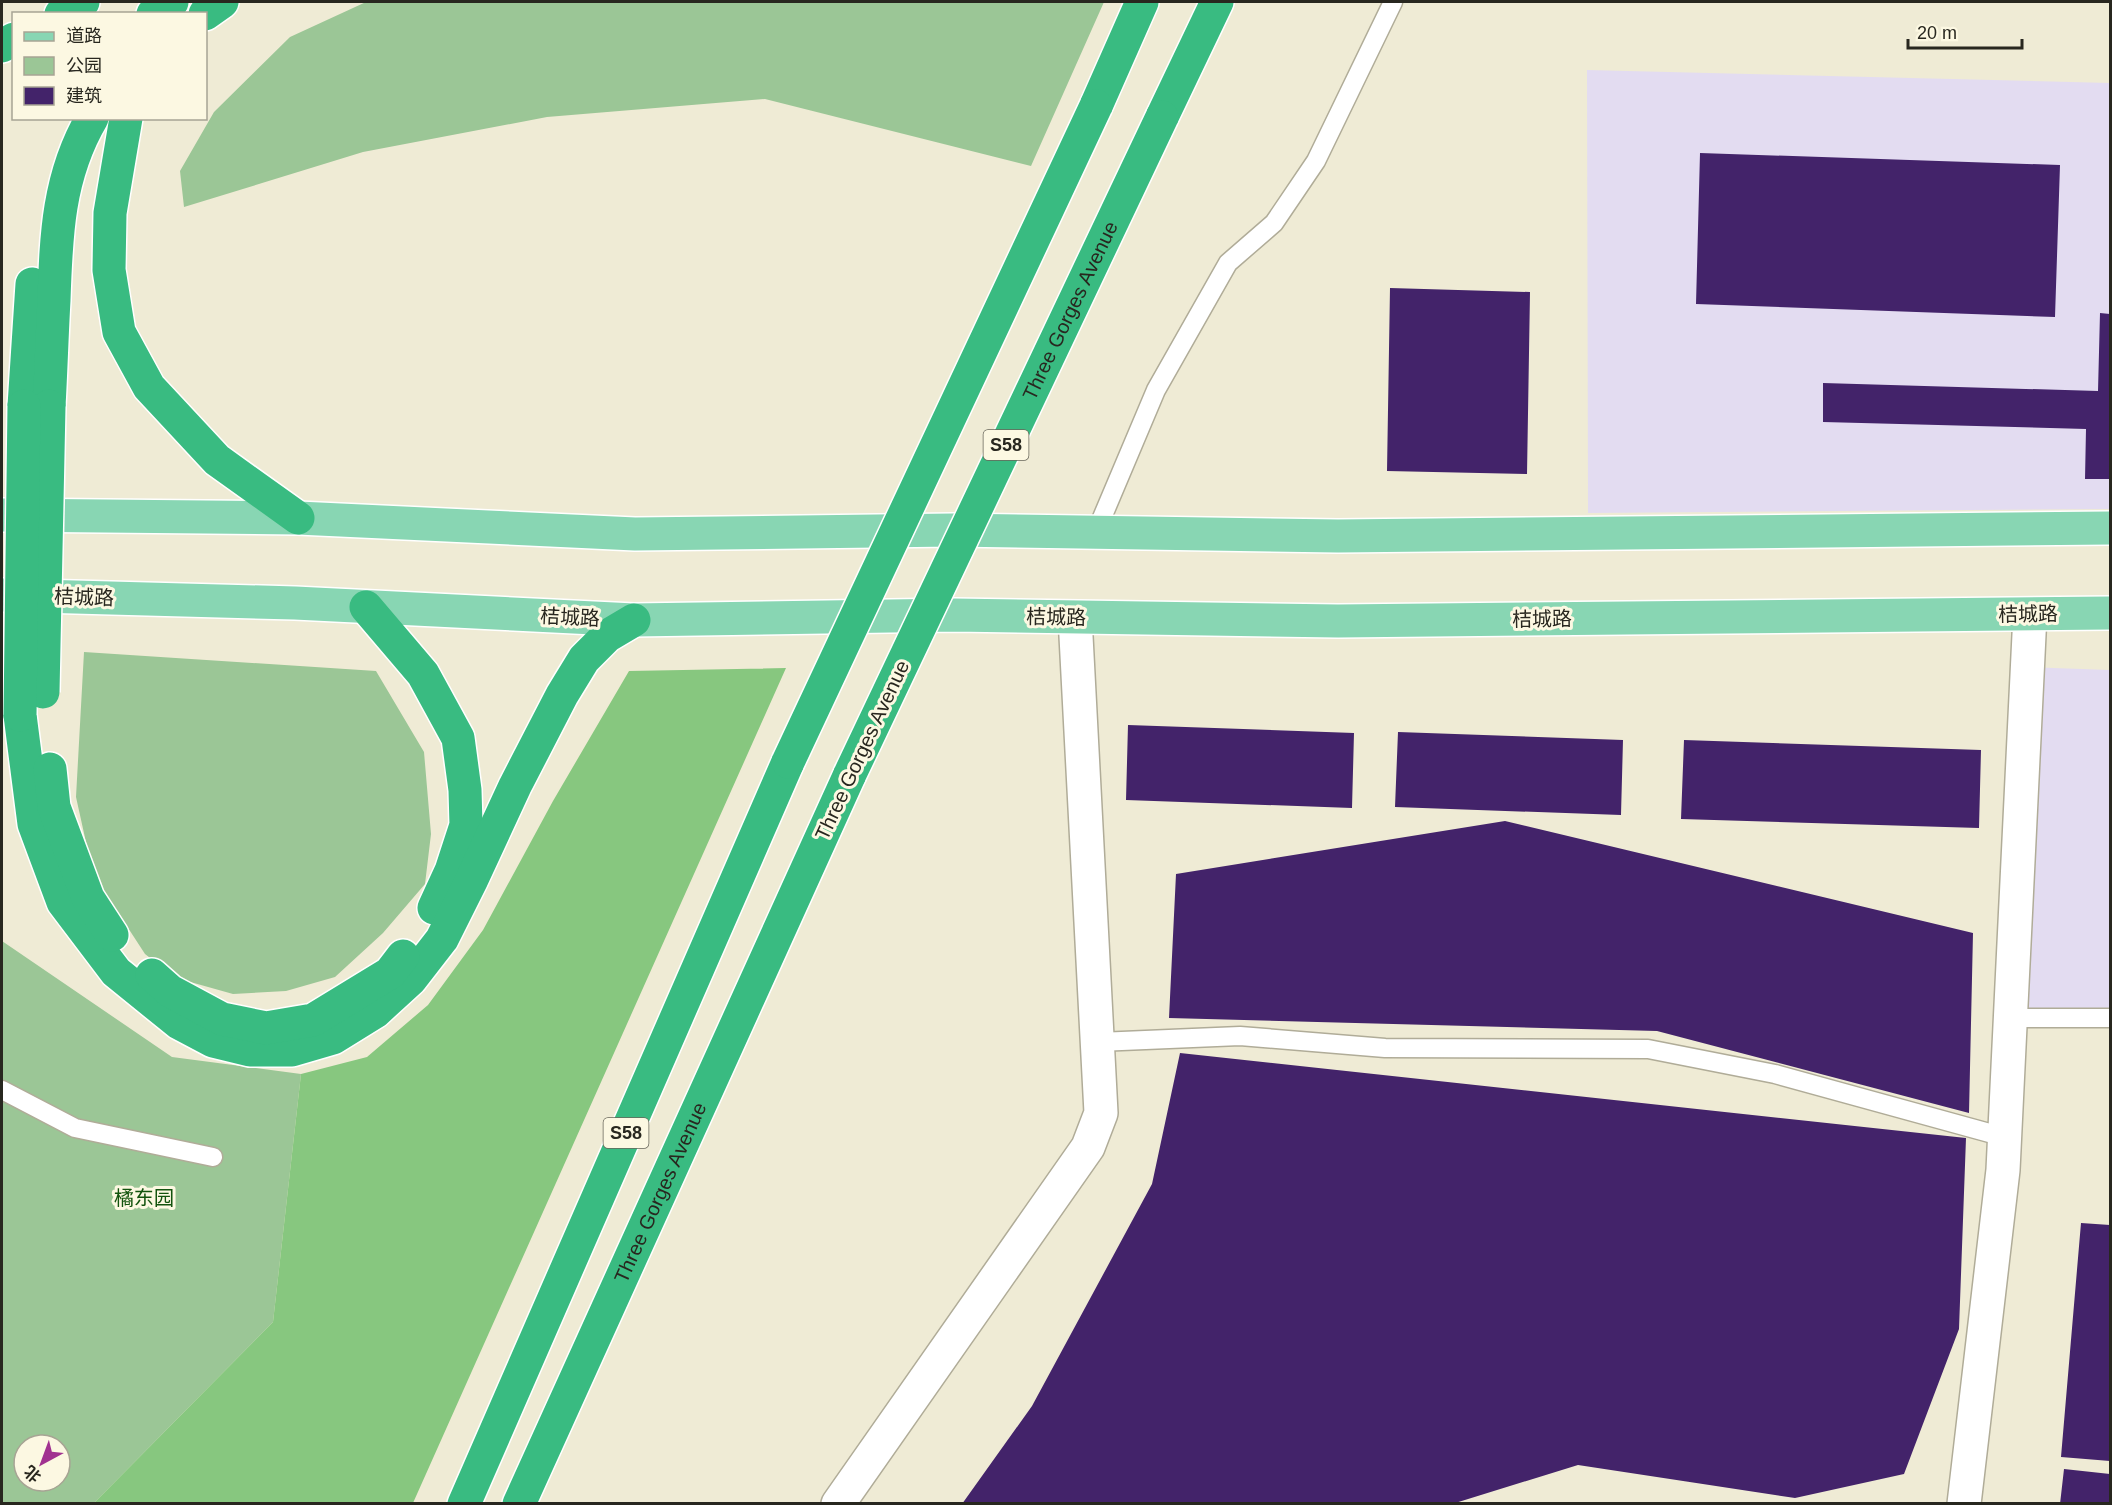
<svg xmlns="http://www.w3.org/2000/svg" width="2112" height="1505" font-family="Helvetica,'Noto Sans SC',sans-serif">
	<style>
		.commercial { fill: #e3dcf1 }
		.green { fill: #9bc696; fill-rule: evenodd }
		.forest { fill: #87c77f }
		.building { fill: #43236a }
		.lines { fill: none; stroke-linecap: round; stroke-linejoin: round }
		.service-casing { stroke: #b0ac98; stroke-width: 21 }
		.minor-casing { stroke: #b0ac98; stroke-width: 36 }
		.primary-casing { stroke: #fff; stroke-width: 36 }
		.motorway-casing { stroke: #fff; stroke-width: 36 }
		.service { stroke: #fff; stroke-width: 18 }
		.minor { stroke: #fff; stroke-width: 33 }
		.primary { stroke: #88d6b3; stroke-width: 33 }
		.motorway { stroke: #39bb81; stroke-width: 33 }
		.motorway-bridge-casing { stroke: #fff; stroke-width: 36; stroke-linecap: butt }
		.motorway-bridge { stroke: #39bb81; stroke-width: 33 }
		.labels { text-anchor: middle; dominant-baseline: central; stroke-width: 6; stroke-linejoin: round; paint-order: stroke }
		.shield { fill: #fcf8e2; stroke: #68665a; stroke-width: 1.5 }
		.shield-label { font-size: 18px; font-weight: bold; fill: #28271f }
		.street-label { font-size: 20px; fill: #28271f; stroke: #fcf8e2 }
		.park-label { font-size: 20px; fill: #13540e; stroke: #fcf8e2 }
	</style>
	<rect width="100%" height="100%" fill="#efebd5"/>
	<!-- commercial -->
	<path class="commercial" d="M1587,70L2110,83V509L1588,513Z
		M2027,667L2110,670V1016L2010,1018Z"/>
	<!-- green -->
	<path class="green" d="M366,2H1104L1031,166L765,99L547,117L363,152L184,207L180,171L214,112L290,37Z
		M84,652L376,671L424,752L431,834L425,884L383,933L335,977L286,991L233,994L176,978L145,954L93,874L76,797Z
		M2,941L172,1057L301,1074L273,1322L94,1503H2ZM24,1445H60V1481H24Z"/>
	<!-- forest -->
	<path class="forest" d="M786,668L413,1503H94L273,1322L301,1074L367,1057L428,1005L483,930L553,801L629,671Z"/>
	<!-- building -->
	<path class="building" d="M1700,153L2060,165L2055,317L1696,304Z
		M1390,288L1530,292L1527,474L1387,471Z
		M2100,313L2110,314V479H2085L2086,429L1823,422V383L2098,391Z
		M1128,725L1354,733L1352,808L1126,800Z
		M1398,732L1623,740L1621,815L1395,807Z
		M1684,740L1981,750L1979,828L1681,819Z
		M1505,821L1973,933L1969,1113L1657,1031L1169,1018L1176,874Z
		M1180,1053L1966,1138L1959,1329L1904,1474L1795,1498L1578,1465L1452,1504H962L1032,1406L1152,1184Z
		M2081,1223L2110,1225V1461L2061,1457Z
		M2064,1469L2110,1474V1504H2060Z"/>
	<g class="lines">
		<defs>
			<path id="service" d="M1096,532L1156,390L1228,263L1274,223L1316,161L1393,2
				M2010,1018H2110
				M1098,1042L1240,1036L1385,1048L1648,1049L1775,1074L2004,1137
				M2,1090L75,1128L213,1157"/>
			<path id="minor" d="M838,1504L1088,1147L1101,1113L1075,617
				M1964,1504L2003,1170L2030,614"/>
			<path id="primary" d="M2,515L298,518L635,534L953,530L1338,536L2110,528
				M2,595L295,603L634,620L954,615L1338,621L2110,613"/>
			<g id="motorway">
				<path d="M61,14L83,2"/>
				<path d="M153,14L172,2"/>
				<path d="M205,14L222,2"/>
				<path d="M2,46L14,39"/>
				<path d="M1096,106L1142,2"/>
				<path d="M1162,117L1217,2"/>
				<path d="M126,118L110,213L109,270L119,332L149,387L217,460L298,518"/>
				<path d="M24,406L32,284"/>
				<path d="M49,406C51,371 52,335 54,300C56,236 58,176 92,118"/>
				<path d="M366,607L423,674L458,738L465,790L466,825L451,871L434,908"/>
				<path d="M20,715L34,824L63,902L116,972L179,1023L213,1041L250,1050H292L333,1038L375,1012L411,979L442,939L472,879L515,786L562,695L584,659L607,636L634,620"/>
				<path d="M50,769L54,807L88,898L112,935"/>
				<path d="M152,975L170,991L222,1019L266,1028L313,1020L390,973L403,956"/>
				<path d="M464,1504L788,762"/>
				<path id="s1" d="M519,1504L850,774"/>
			</g>
		</defs>
		<!-- service casing -->
		<use href="#service" class="service-casing"/>
		<!-- minor casing -->
		<use href="#minor" class="minor-casing"/>
		<!-- primary casing -->
		<use href="#primary" class="primary-casing"/>
		<!-- motorway casing -->
		<use href="#motorway" class="motorway-casing"/>
		<!-- service -->
		<use href="#service" class="service"/>
		<!-- minor -->
		<use href="#minor" class="minor"/>
		<!-- primary -->
		<use href="#primary" class="primary"/>
		<!-- motorway -->
		<use href="#motorway" class="motorway"/>
		<defs>
			<g id="motorway-bridge">
				<path d="M43,692L49,406"/>
				<path d="M20,715L24,406"/>
				<path d="M788,762L1096,106"/>
				<path id="s2" d="M850,774L1162,117"/>
			</g>
		</defs>
		<!-- motorway-bridge casing -->
		<use href="#motorway-bridge" class="motorway-bridge-casing"/>
		<!-- motorway-bridge -->
		<use href="#motorway-bridge" class="motorway-bridge"/>
	</g>
	<g class="labels">
		<!-- shield labels -->
		<g class="shield">
			<rect x="983.5" y="430" width="45" height="30" rx="4.5"/>
			<rect x="603.5" y="1118" width="45" height="30" rx="4.5"/>
		</g>
		<g class="shield-label">
			<text x="1006" y="445">S58</text>
			<text x="626" y="1133">S58</text>
		</g>
		<!-- street labels -->
		<g class="street-label">
			<text stroke="none"><textPath href="#s2" startOffset="513">Three Gorges Avenue</textPath></text>
			<text transform="translate(84 597) rotate(2)">桔城路</text>
			<text transform="translate(2028 614) rotate(-1)">桔城路</text>
			<text transform="translate(570 617) rotate(3)">桔城路</text>
			<text transform="translate(1056 617) rotate(1)">桔城路</text>
			<text transform="translate(1542 619) rotate(-1)">桔城路</text>
			<text transform="translate(862 750) rotate(-65)">Three Gorges Avenue</text>
			<text stroke="none"><textPath href="#s1" startOffset="342">Three Gorges Avenue</textPath></text>
		</g>
		<!-- park labels -->
		<g class="park-label">
			<text x="144" y="1198">橘东园</text>
		</g>
	</g>
	<!-- border -->
	<rect width="2112" height="1505" fill="none" stroke="#28271f" stroke-width="6"/>
	<!-- legend -->
	<rect x="12" y="12" width="195" height="108" fill="#fcf8e2" stroke="#a7a494" stroke-width="1.5"/>
	<rect x="24" y="32" width="30" height="9" fill="#88d6b3" stroke="#a7a494" stroke-width="1.5"/>
	<text x="66" y="42" font-size="18" fill="#28271f">道路</text>
	<rect x="24" y="57" width="30" height="18" fill="#9bc696" stroke="#a7a494" stroke-width="1.5"/>
	<text x="66" y="72" font-size="18" fill="#28271f">公园</text>
	<rect x="24" y="87" width="30" height="18" fill="#43236a" stroke="#a7a494" stroke-width="1.5"/>
	<text x="66" y="102" font-size="18" fill="#28271f">建筑</text>
	<!-- north arrow -->
	<g transform="translate(42 1463) rotate(221)"><circle r="28" fill="#fcf8e2" stroke="#a7a494" stroke-width="1.5"/>
	<path d="M0-4.5L10 22L0 15L-10 22Z" fill="#a13290"/>
	<text y="-9" font-size="16" font-weight="bold" text-anchor="middle" fill="#28271f">北</text>
	</g>
	<!-- scale -->
	<path d="M1908 39v9h114v-9" fill="none" stroke="#28271f" stroke-width="3"/>
	<text x="1917" y="39" font-size="18" fill="#28271f" stroke="#fcf8e2" stroke-width="4.5" paint-order="stroke">20 m</text>
</svg>
